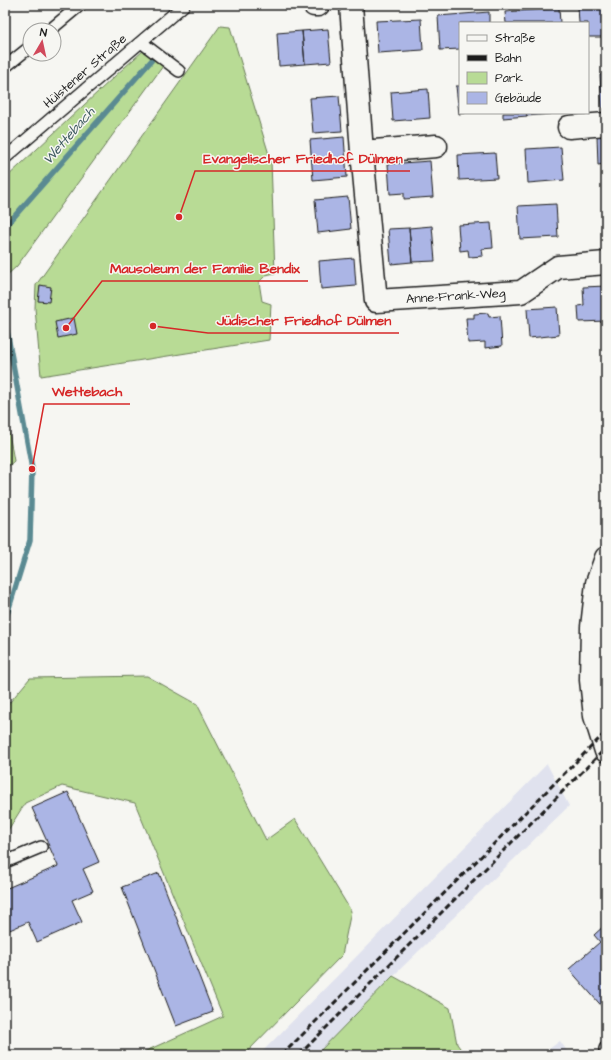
<svg xmlns="http://www.w3.org/2000/svg" width="611" height="1060" font-family="'Architects Daughter',sans-serif">
	<style>
		.built { fill: #e0e2ee }
		.green { fill: #b8db95; stroke: #6a7c58 }
		.lines { fill: none; stroke-linecap: round; stroke-linejoin: round }
		.stream { stroke: #5a8a92; stroke-width: 5.5 }
		.building { fill: #abb5e5; stroke: #1c1c1c }
		.lane-casing { stroke: #1c1c1c; stroke-width: 14 }
		.street-casing { stroke: #1c1c1c; stroke-width: 25 }
		.secondary-casing { stroke: #1c1c1c; stroke-width: 25 }
		.lane { stroke: #f6f6f2; stroke-width: 11 }
		.street { stroke: #f6f6f2; stroke-width: 22 }
		.secondary { stroke: #f6f6f2; stroke-width: 22 }
		.rail { stroke: #1c1c1c; stroke-width: 3; stroke-dasharray: 6 3; stroke-linecap: butt }
		.labels { text-anchor: middle; dominant-baseline: central; stroke-width: 3; stroke-linejoin: round; paint-order: stroke }
		.street-label { font-size: 13px; fill: #1c1c1c; stroke: #f6f6f2 }
		.water-label { font-size: 14px; font-style: italic; fill: #405c61; stroke: #f6f6f2 }
		.leader { fill: none; stroke: #d62828; stroke-width: 1.5 }
		.callout-dot { fill: #d62828; stroke: #f6f6f2; stroke-width: 1.5 }
		.callout-label { font-size: 14px; text-anchor: middle; font-weight: bold; fill: #d62828; stroke: #f6f6f2; stroke-width: 3; stroke-linejoin: round; paint-order: stroke }
	</style>
	<rect width="100%" height="100%" fill="#f6f6f2"/>
	<filter id="ink" filterUnits="userSpaceOnUse"><feTurbulence type="fractalNoise" baseFrequency=".025" numOctaves="2"/><feDisplacementMap in="SourceGraphic" scale="8" xChannelSelector="R" yChannelSelector="G"/><feConvolveMatrix kernelMatrix="1 2 1 2 8 2 1 2 1" color-interpolation-filters="sRGB"/></filter>
	<g filter="url(#ink)">
		<!-- built -->
		<path class="built" d="M547,764L569,806L393,976L316,1055H259Z
			M560,1041L570,1055H541Z"/>
		<!-- green -->
		<path class="green" d="M220,26L230,27L271,161L275,273L266,275L259,282L262,301L271,304L269,340L41,376L35,308L36,285Z
			M144,50L163,66L17,266L5,277V179L115,76Z
			M5,410L14,461L5,469Z
			M147,676L197,704L266,840L295,819L351,911L342,955L244,1055H137L223,1016L135,803L62,786L25,803L5,835V708L30,678Z
			M393,976L450,1008L457,1044L465,1055H316Z"/>
		<g class="lines">
			<!-- stream -->
			<path class="stream" d="M5,227L151,61
				M5,320L32,469L30,540L5,621"/>
		</g>
		<!-- building -->
		<path class="building" d="M606,6V37H588V23H579L578,7Z
			M559,8L560,23H506L505,12Z
			M489,12V23H460V49L440,50L438,16Z
			M421,19L423,50L378,53L376,21Z
			M328,29L331,62L305,64L302,31Z
			M302,31L305,64L279,66L277,33Z
			M606,74V108H602L600,75Z
			M456,86H460V113H465L459,114Z
			M428,89L430,118L393,121L391,92Z
			M339,96L342,131L313,133L310,98Z
			M503,113H526L527,116L503,118Z
			M526,113H551V114L527,116Z
			M597,136H606V164L598,165Z
			M344,137L347,177L313,180L310,140Z
			M561,147L564,180L528,183L526,149Z
			M495,153L497,178L459,180L458,155Z
			M430,161L433,197L404,199V193L390,194L388,164Z
			M348,197L351,229L318,233L315,200Z
			M556,204L558,237L520,239L518,206Z
			M491,223L493,248L482,249L483,256L469,257L468,250L460,251L458,225Z
			M432,226L435,261L412,262L409,228Z
			M409,228L412,262L391,264L388,229Z
			M354,258L356,286L321,289L319,261Z
			M40,285L51,287L49,302L38,301Z
			M606,286V321L579,322L578,306L584,305L583,287Z
			M557,307L559,335L529,338L527,309Z
			M488,313L489,317L500,316L502,346L485,348V342L468,343L466,318H474V314Z
			M74,318L77,334L58,338L55,322Z
			M68,792L99,862L83,869L93,891L72,900L82,922L37,942L28,922L5,932V889L58,866L32,808Z
			M159,873L213,1012L176,1026L122,887Z
			M606,924V1011L569,969L600,942L594,935Z"/>
		<g class="lines">
			<defs>
				<path id="lane" d="M50,30L80,5
					M141,42L179,71
					M5,67L30,47
					M5,158L184,5
					M5,862L41,847
					M605,1055V1049L606,1047"/>
				<g id="street">
					<path d="M314,5H318"/>
					<path id="s1" d="M351,5L362,152L376,301L521,292L558,267L606,263"/>
					<path d="M569,127L606,124"/>
					<path d="M362,152L436,146"/>
				</g>
				<path id="secondary" d="M606,558L597,583L592,627L591,680L595,716L606,751"/>
			</defs>
			<!-- lane casing -->
			<use href="#lane" class="lane-casing"/>
			<!-- street casing -->
			<use href="#street" class="street-casing"/>
			<!-- secondary casing -->
			<use href="#secondary" class="secondary-casing"/>
			<!-- lane -->
			<use href="#lane" class="lane"/>
			<!-- street -->
			<use href="#street" class="street"/>
			<!-- secondary -->
			<use href="#secondary" class="secondary"/>
			<!-- rail -->
			<path class="rail" d="M282,1055L606,732
				M299,1055L606,748"/>
		</g>
	</g>
	<g class="labels">
		<!-- street labels -->
		<g class="street-label">
			<text transform="translate(85 71) rotate(-41)">Hülstener Straße</text>
			<text stroke="none"><textPath href="#s1" startOffset="377">Anne-Frank-Weg</textPath></text>
		</g>
		<!-- water labels -->
		<g class="water-label">
			<text transform="translate(69 136) rotate(-49)">Wettebach</text>
		</g>
	</g>
	<!-- callouts -->
	<path class="leader" d="M179 217L195 171H410M66 328L102 281H308M153 326L208 333H399M32 469L44 404H130"/>
	<g class="callout-dot">
		<circle cx="179" cy="217" r="4"/>
		<circle cx="66" cy="328" r="4"/>
		<circle cx="153" cy="326" r="4"/>
		<circle cx="32" cy="469" r="4"/>
	</g>
	<g class="callout-label">
		<text x="303" y="163">Evangelischer Friedhof Dülmen</text>
		<text x="205" y="273">Mausoleum der Familie Bendix</text>
		<text x="304" y="325">Jüdischer Friedhof Dülmen</text>
		<text x="87" y="396">Wettebach</text>
	</g>
	<!-- margin -->
	<rect width="611" height="1060" fill="none" stroke="#f6f6f2" stroke-width="20"/>
	<rect x="10" y="10" width="591" height="1040" fill="none" stroke="#1c1c1c" stroke-width="1.5" filter="url(#ink)"/>
	<!-- legend -->
	<rect x="459" y="22" width="130" height="92" fill="#f6f6f2" stroke="#9f9f9c"/>
	<rect x="467" y="35" width="20" height="6" fill="#f6f6f2" stroke="#9f9f9c"/>
	<text x="495" y="42" font-size="12" fill="#1c1c1c">Straße</text>
	<rect x="467" y="55" width="20" height="6" fill="#1c1c1c" stroke="#9f9f9c"/>
	<text x="495" y="62" font-size="12" fill="#1c1c1c">Bahn</text>
	<rect x="467" y="72" width="20" height="12" fill="#b8db95" stroke="#9f9f9c"/>
	<text x="495" y="82" font-size="12" fill="#1c1c1c">Park</text>
	<rect x="467" y="92" width="20" height="12" fill="#abb5e5" stroke="#9f9f9c"/>
	<text x="495" y="102" font-size="12" fill="#1c1c1c">Gebäude</text>
	<!-- north arrow -->
	<g transform="translate(42 42) rotate(9)"><circle r="19" fill="#f6f6f2" stroke="#9f9f9c"/>
	<path d="M0-3L7 15L0 10L-7 15Z" fill="#d1495b"/>
	<text y="-6" font-size="11" font-weight="bold" text-anchor="middle" fill="#1c1c1c">N</text>
	</g>
</svg>
